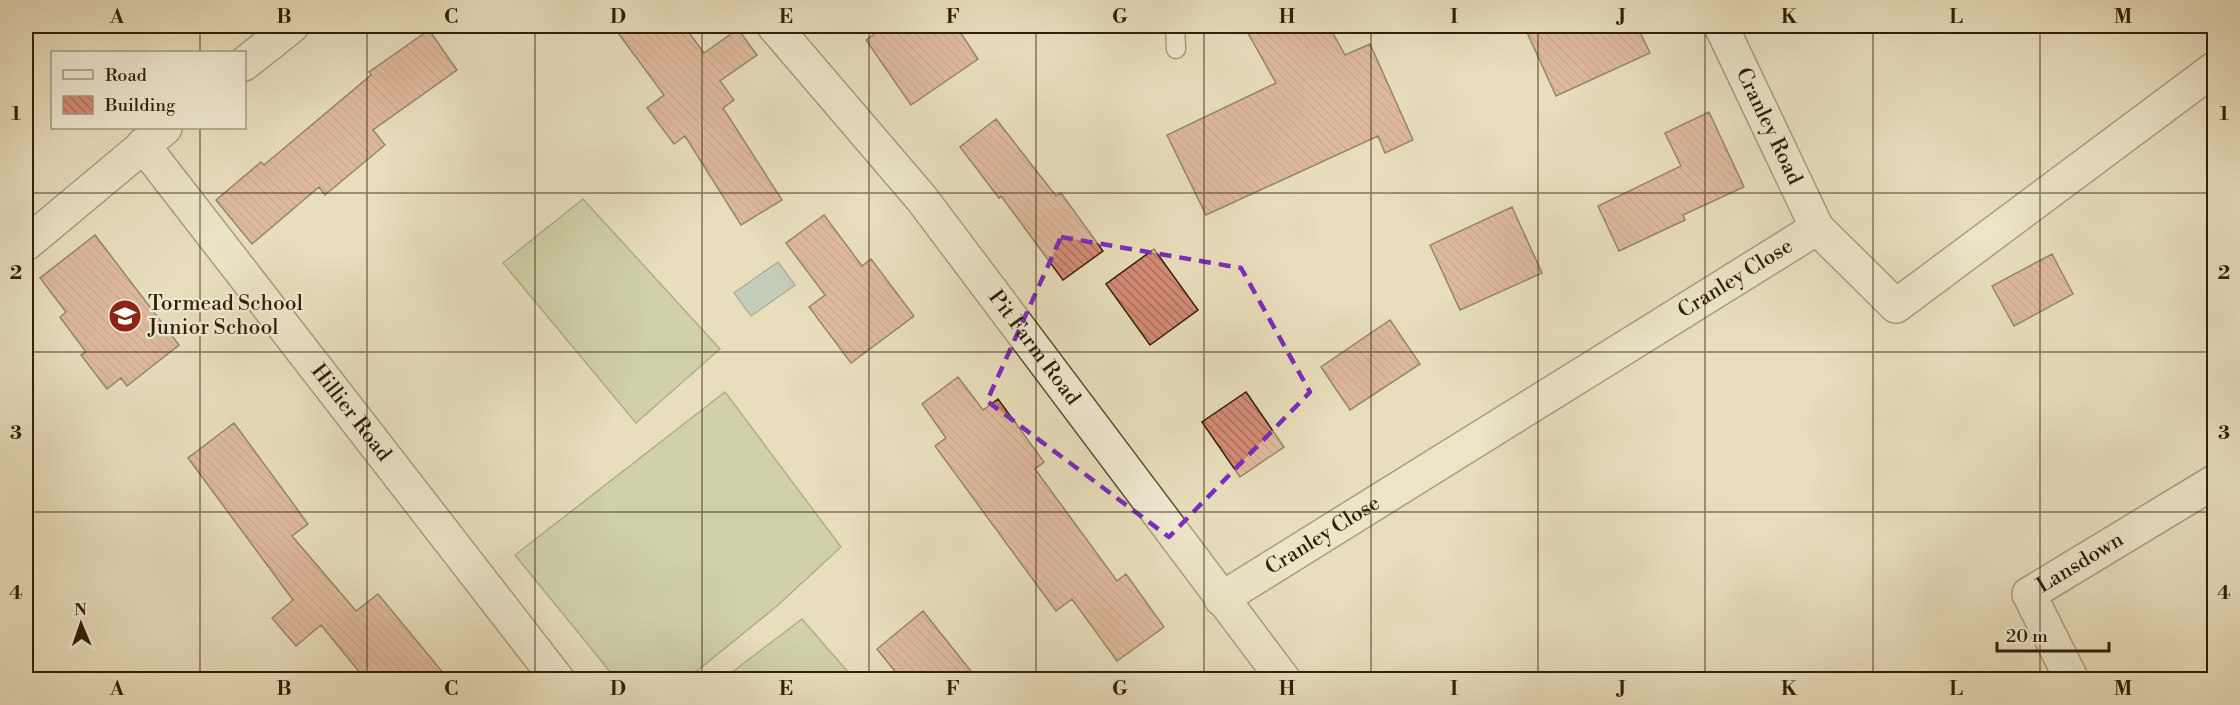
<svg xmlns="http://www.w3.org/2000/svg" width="2240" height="705" font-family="'Libre Bodoni',serif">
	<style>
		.pitch { fill: #b3c293; stroke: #72704d; stroke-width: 1.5 }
		.water { fill: #99bbb9; stroke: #6f7d72; stroke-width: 1.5 }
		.building { fill: url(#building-back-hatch); stroke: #311f07; stroke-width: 1.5 }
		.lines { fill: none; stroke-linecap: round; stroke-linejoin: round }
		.service-casing { stroke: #5f4f34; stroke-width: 21 }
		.minor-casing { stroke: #5f4f34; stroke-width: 36 }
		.service { stroke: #f0ead3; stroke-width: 18 }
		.minor { stroke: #f0ead3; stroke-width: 33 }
		.marked { fill: none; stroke: #7b2cbf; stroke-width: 4.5; stroke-dasharray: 12 8; stroke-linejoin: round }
		.grid { fill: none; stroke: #311f07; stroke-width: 1.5; stroke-opacity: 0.55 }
		.labels { text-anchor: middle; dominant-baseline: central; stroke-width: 4.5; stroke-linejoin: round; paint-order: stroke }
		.street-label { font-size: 21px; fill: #311f07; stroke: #f0ead3 }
		.poi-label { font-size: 21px; fill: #311f07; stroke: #f0ead3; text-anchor: start }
		.neatline { fill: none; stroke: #311f07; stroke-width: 2 }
		.grid-label { font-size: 20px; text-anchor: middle; font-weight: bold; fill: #311f07 }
	</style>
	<defs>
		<pattern id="building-back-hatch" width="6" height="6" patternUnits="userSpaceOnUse" patternTransform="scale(1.5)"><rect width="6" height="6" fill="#d48c76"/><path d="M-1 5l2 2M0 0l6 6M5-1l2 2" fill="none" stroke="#ad725f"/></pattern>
	</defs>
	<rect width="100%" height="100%" fill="#e8debc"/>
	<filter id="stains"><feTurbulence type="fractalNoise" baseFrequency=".00333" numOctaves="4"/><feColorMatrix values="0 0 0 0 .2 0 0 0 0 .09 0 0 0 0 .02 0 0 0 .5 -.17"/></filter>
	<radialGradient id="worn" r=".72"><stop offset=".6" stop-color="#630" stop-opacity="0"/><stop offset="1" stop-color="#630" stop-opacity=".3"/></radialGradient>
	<!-- pitch -->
	<path class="pitch" d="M583,199L720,349L636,423L503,263Z
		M725,392L841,547L777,606L687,679H616L515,555Z
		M802,619L854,679H723Z"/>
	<!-- water -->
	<path class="water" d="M778,262L795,285L751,316L734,293Z"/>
	<!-- building -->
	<path class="building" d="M613,26H684L704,53L738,29L757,55L720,81L734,100L723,108L782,200L741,225L685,136L674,144L647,108L664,95Z
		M886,26H956L978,59L911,105L866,40Z
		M1244,26H1329L1345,55L1370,44L1413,140L1385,153L1378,136L1206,215L1167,135L1276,83Z
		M1524,26H1637L1650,53L1556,96Z
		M429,30L457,70L373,130L385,145L325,195L319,187L252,244L216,200L261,162L264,165L371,75L369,72Z
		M1709,112L1744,187L1683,215L1685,220L1619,251L1598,206L1681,166L1665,133Z
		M996,119L1056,196L1061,193L1103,251L1063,280L1001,196L999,198L960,147Z
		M1512,207L1542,273L1460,310L1430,245Z
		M824,215L862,266L871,259L914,316L851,363L809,307L825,295L786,243Z
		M95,235L179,345L127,386L121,378L107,389L81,355L86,352L60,317L66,312L40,278Z
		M1154,249L1198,310L1150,345L1106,284Z
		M2052,254L2073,294L2014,326L1992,286Z
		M1390,320L1420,364L1350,410L1321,367Z
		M958,377L983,410L998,399L1044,462L1035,469L1117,581L1126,574L1164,627L1117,661L1072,599L1056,611L935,446L946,438L922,404Z
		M1246,392L1284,447L1240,477L1202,422Z
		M234,423L308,524L292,536L356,611L378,594L449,680H366L321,625L296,646L272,618L293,600L188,458Z
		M923,611L978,680H902L877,649Z"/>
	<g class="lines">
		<defs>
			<path id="service" d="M1175,26L1176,49"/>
			<g id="minor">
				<path id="s1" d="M774,26L922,199L1284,680"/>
				<path id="s2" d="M1721,26L1817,228"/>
				<path d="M244,64L292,26"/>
				<path id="s3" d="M143,145L558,680"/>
				<path d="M26,244L165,128"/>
				<path id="s4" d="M1221,599L1817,228L1896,306L2214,69"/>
				<path id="s5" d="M2072,680L2029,594L2214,482"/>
			</g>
		</defs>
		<!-- service casing -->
		<use href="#service" class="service-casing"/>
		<!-- minor casing -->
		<use href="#minor" class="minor-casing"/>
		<!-- service -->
		<use href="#service" class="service"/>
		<!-- minor -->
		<use href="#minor" class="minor"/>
	</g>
	<!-- marked area -->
	<path d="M0 0H2240V705H0ZM1061,237L1241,268L1310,392L1169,537L987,401Z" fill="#e8debc" fill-opacity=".55" fill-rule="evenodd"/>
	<path class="marked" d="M1061,237L1241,268L1310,392L1169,537L987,401Z"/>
	<!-- grid -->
	<path class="grid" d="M200,26V52M367,26V680M535,26V680M702,26V680M869,26V680M1036,26V680M1204,26V680M1371,26V680M1538,26V680M1705,26V680M1873,26V680M2040,26V680M200,128V680M26,193H2214M26,352H2214M26,512H2214"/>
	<!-- icons -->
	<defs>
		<symbol id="school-disc" viewBox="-11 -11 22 22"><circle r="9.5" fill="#8f2418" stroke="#f0ead3"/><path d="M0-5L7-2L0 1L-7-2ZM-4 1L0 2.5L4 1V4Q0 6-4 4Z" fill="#fff"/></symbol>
	</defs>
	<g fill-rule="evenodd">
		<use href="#school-disc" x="106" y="297" width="38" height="38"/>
	</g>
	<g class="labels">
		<!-- street labels -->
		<g class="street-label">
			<text stroke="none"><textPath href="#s2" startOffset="111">Cranley Road</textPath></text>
			<text stroke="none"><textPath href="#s4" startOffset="606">Cranley Close</textPath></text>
			<text stroke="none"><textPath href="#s1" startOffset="414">Pit Farm Road</textPath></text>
			<text stroke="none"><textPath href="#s3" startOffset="339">Hillier Road</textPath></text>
			<text stroke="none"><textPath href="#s4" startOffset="120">Cranley Close</textPath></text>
			<text stroke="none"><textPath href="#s5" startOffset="156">Lansdown</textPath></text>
		</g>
		<!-- poi labels -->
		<g class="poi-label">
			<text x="148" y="304">Tormead School<tspan x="148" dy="24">Junior School</tspan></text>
		</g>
	</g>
	<!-- margin -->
	<rect width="2240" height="705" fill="none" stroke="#e8debc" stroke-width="66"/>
	<!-- legend -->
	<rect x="51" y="51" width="195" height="78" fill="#f0ead3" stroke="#a49981" stroke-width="1.5"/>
	<rect x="63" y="70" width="30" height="9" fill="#f0ead3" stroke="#a49981" stroke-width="1.5"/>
	<text x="105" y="81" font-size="18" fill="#311f07">Road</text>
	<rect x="63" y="96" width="30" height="18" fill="url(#building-back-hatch)" stroke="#a49981" stroke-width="1.5"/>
	<text x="105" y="111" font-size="18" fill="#311f07">Building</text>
	<!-- north arrow -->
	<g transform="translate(81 624) rotate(358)" stroke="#f0ead3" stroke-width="4.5" paint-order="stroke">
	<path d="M0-4.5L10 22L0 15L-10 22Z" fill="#311f07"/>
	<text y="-9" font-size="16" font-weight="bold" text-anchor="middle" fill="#311f07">N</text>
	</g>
	<!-- scale -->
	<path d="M1997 642v9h112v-9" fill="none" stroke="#311f07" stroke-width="3"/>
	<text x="2006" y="642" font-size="18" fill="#311f07" stroke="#f0ead3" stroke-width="4.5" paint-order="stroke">20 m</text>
	<rect x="33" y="33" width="2174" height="639" class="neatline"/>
	<g class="grid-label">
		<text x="117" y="23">A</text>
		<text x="284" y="23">B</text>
		<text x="451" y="23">C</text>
		<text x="618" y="23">D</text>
		<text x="786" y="23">E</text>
		<text x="953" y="23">F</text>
		<text x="1120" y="23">G</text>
		<text x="1287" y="23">H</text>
		<text x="1454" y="23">I</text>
		<text x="1622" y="23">J</text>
		<text x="1789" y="23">K</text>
		<text x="1956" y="23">L</text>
		<text x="2123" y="23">M</text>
		<text x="16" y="120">1</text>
		<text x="2224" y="120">1</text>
		<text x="16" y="279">2</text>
		<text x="2224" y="279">2</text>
		<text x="16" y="439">3</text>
		<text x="2224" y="439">3</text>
		<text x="16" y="599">4</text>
		<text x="2224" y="599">4</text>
		<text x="117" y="695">A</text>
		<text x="284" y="695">B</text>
		<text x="451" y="695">C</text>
		<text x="618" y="695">D</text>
		<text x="786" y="695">E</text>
		<text x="953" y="695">F</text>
		<text x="1120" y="695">G</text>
		<text x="1287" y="695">H</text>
		<text x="1454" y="695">I</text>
		<text x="1622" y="695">J</text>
		<text x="1789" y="695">K</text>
		<text x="1956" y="695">L</text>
		<text x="2123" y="695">M</text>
	</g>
	<rect width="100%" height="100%" filter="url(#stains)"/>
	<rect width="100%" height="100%" fill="url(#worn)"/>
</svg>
